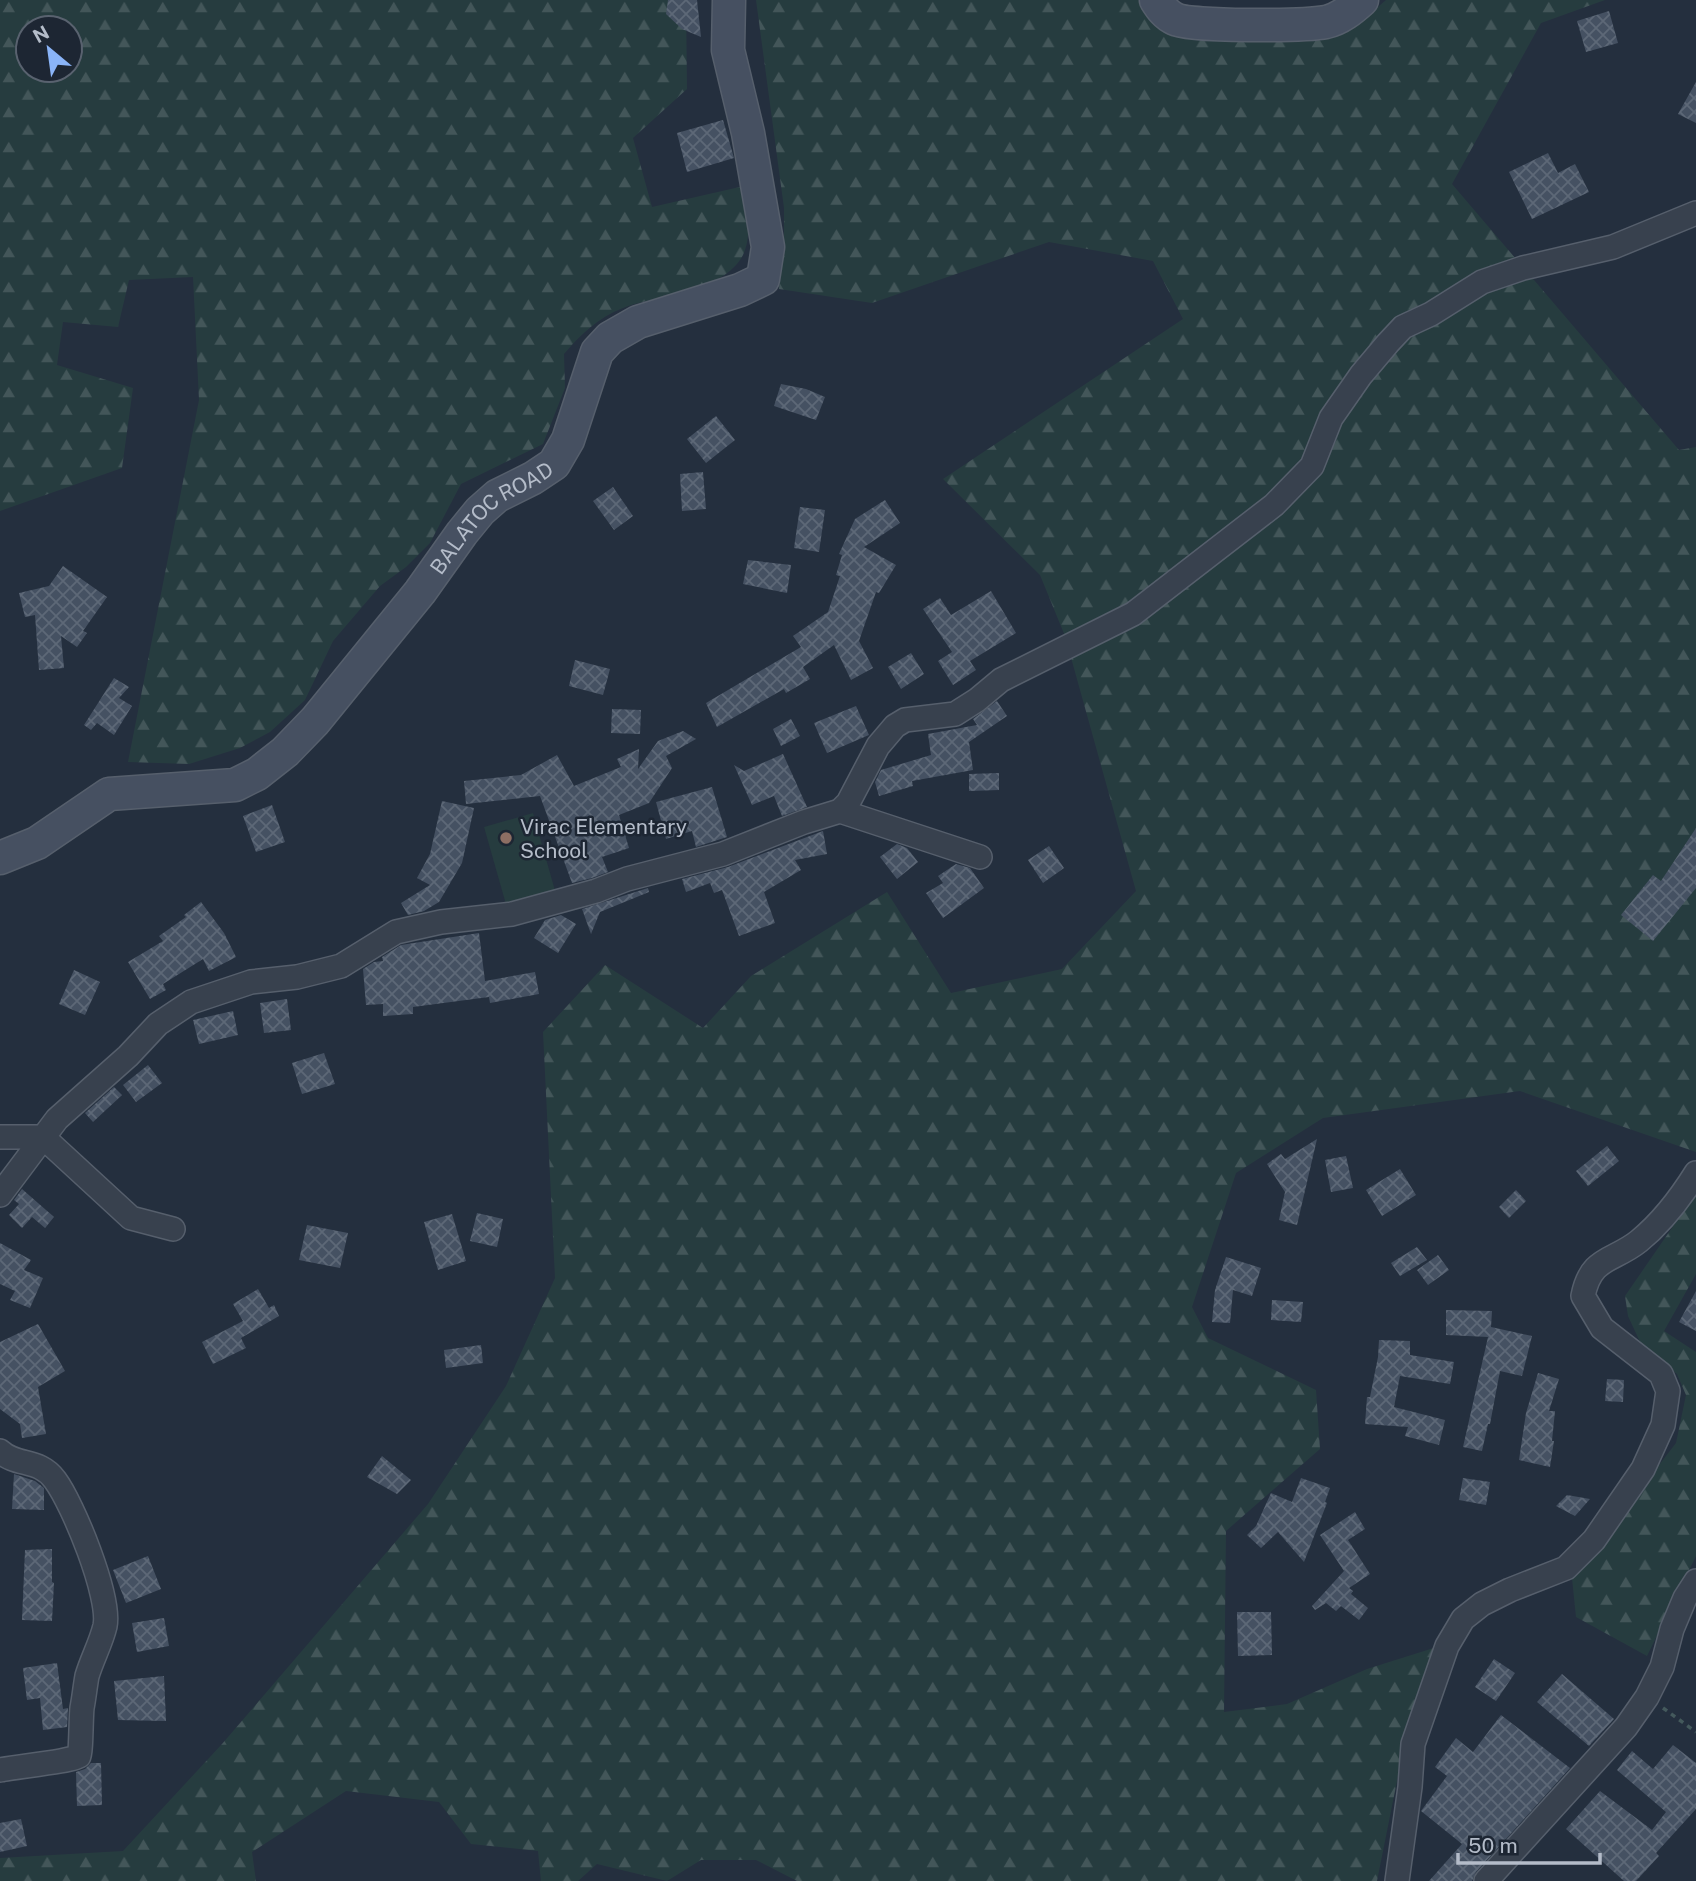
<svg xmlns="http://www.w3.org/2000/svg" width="1696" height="1881" font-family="'Public Sans',sans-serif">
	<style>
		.forest { fill: url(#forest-firs); fill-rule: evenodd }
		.pitch { fill: #263c3f }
		.building { fill: url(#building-cross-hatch) }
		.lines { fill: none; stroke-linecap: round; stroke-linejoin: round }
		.street-casing { stroke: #565f6c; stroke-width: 26 }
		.secondary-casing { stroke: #565f6c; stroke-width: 35 }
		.path { stroke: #44595c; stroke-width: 3.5; stroke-dasharray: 5 5; stroke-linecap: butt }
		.street { stroke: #38414e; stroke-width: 23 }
		.secondary { stroke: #465061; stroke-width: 32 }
		.education-dot { fill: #8d6e63; stroke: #1d2633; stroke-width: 2.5 }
		.labels { text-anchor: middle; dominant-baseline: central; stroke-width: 5; stroke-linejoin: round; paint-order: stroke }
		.street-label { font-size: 21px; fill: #b4bcc9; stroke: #1d2633 }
		.poi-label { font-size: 21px; fill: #b4bcc9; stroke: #1d2633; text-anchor: start }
	</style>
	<defs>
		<pattern id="forest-firs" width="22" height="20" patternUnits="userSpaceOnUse" patternTransform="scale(1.75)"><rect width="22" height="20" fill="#263c3f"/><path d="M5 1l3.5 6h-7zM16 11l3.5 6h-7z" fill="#435659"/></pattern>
		<pattern id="building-cross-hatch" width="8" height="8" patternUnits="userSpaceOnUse" patternTransform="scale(1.75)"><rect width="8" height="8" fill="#455162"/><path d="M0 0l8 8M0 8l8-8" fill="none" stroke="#5d6877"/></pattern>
	</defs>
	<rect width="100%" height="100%" fill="#242f3e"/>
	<!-- forest -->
	<path class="forest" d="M0,0H686L687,89L633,138L652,207L744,186C746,208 753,234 743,255C723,293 659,294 623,308C599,317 580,335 564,354L565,388L543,444L461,484L430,543L406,567L380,586L333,641L305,700L270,732L240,748L189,764L128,762L199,400L193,277L129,280L118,327L63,322L57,365L133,388L122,468L0,511ZM28,28H70V70H28Z
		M756,0H1139L1140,4L1162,30L1196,40L1332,37L1357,25L1386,0H1605L1541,23L1452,184L1679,450L1696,447V1152L1520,1091L1323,1118L1236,1173L1192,1307L1208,1338L1316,1390L1320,1449L1226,1531L1224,1712L1287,1704L1367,1669L1440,1646L1407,1731L1377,1881H797L756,1860H701L667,1881L597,1864L578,1881H541L538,1851L471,1844L439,1802L346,1791L252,1852L256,1881H0V1858L123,1851L222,1744L428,1504L506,1386L555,1278L543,1032L605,965L703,1028L751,976L887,892L951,993L1062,969L1136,891L1065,636L1040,575L943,479L1183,319L1153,261L1049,242L872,303L779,289L784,241V208Z
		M1696,1193V1274L1664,1331L1696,1352V1556L1647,1656L1576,1617L1572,1578L1676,1443L1686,1395L1677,1374L1641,1344L1628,1316L1625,1296Z"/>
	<!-- pitch -->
	<path class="pitch" d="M533,813L556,894L507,908L484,827Z"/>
	<!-- building -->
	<path class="building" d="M668,0H697L701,37L682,29L666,14Z
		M1609,11L1618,43L1586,52L1577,21Z
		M1696,82V123L1678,114Z
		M723,120L734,158L687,172L677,133Z
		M1548,153L1558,173L1575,164L1589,192L1532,219L1509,172Z
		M781,384L806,389L825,397L816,420L774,406Z
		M716,416L735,440L706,463L687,439Z
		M703,472L706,509L682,511L680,474Z
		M613,487L633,516L614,530L593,501Z
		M885,500L900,523L864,547L896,565L879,593L876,592L859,641L873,668L851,680L834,645L803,667L810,679L786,693L784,689L717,727L706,703L801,647L793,636L828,612L840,576L836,575L842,555L839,554L855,519Z
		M800,507L825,510L819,552L794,548Z
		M748,560L791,565L787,593L743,584Z
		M63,566L107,597L83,631L87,633L77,647L61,636L64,668L39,670L35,615L25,617L19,593L49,586Z
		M991,591L1016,633L970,661L976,670L953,685L938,661L952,652L923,609L940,598L951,615Z
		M911,653L924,674L901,689L888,667Z
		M575,660L610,669L603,695L569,686Z
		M114,678L129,687L119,698L132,706L114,735L97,723L91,730L84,725Z
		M997,701L1007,716L969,742L973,770L912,781L913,786L879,796L875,782L881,770L931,755L928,734L977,725L973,719Z
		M856,706L869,735L827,753L814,723Z
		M612,709L641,710L640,734L611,733Z
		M791,719L800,736L781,746L773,729Z
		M683,731L696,739L666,756L672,768L649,803L619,815L629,848L602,857L608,872L592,878L572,883L540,796L466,804L464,781L521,775L557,755L574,786L621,767L617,759L639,749L638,769L658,741Z
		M783,754L807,807L782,816L774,796L752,805L734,765L744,771Z
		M999,773V790L969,791V774Z
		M712,787L727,837L696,847L692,831L666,839L656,802Z
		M442,801L474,808L462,863L439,902L424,911L408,915L401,903L430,885L417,878L430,854Z
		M272,805L285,842L256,852L243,816Z
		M1696,828V888L1653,941L1621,915L1653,875L1661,881Z
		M823,831L827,854L795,860L801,870L764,892L775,923L739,936L722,890L714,893L710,883L686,892L682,879L728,867Z
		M897,844L907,848L918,862L897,879L880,857Z
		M1049,846L1064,868L1043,883L1028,860Z
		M956,864L970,868L984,888L943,918L926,893L943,883L938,876Z
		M648,888L649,892L600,912L591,934L582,909Z
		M201,902L224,933L236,957L209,971L203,959L163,984L166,990L150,999L128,962L163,941L159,936L186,917L184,915Z
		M561,915L576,924L558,953L534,938L545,920Z
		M479,933L485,981L535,972L539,994L490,1003L489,997L413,1007V1014L383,1016V1004L366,1005L363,969L374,962L383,961L382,957L401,945Z
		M74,970L100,982L85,1015L59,1004Z
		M287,999L291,1030L264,1033L260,1003Z
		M233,1011L238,1035L199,1044L193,1020Z
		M324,1053L335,1084L302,1094L292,1063Z
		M148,1065L162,1083L136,1102L123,1085Z
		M114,1087L122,1095L93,1122L85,1113Z
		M1317,1139L1297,1225L1279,1220L1285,1192L1267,1164L1281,1154L1285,1159Z
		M1607,1146L1619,1161L1588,1186L1576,1171Z
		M1346,1156L1353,1188L1331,1192L1325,1160Z
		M1400,1169L1416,1195L1382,1216L1366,1190Z
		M22,1189L54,1217L45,1228L32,1217L22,1228L9,1215L19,1204L14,1200Z
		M1516,1190L1526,1201L1509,1218L1499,1207Z
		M477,1213L503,1219L497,1247L470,1241Z
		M452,1214L466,1261L438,1270L424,1222Z
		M307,1225L348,1233L340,1268L299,1260Z
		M0,1243L31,1260L24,1270L43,1278L30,1308L10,1300L15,1291L0,1284Z
		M1417,1247L1427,1260L1400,1276L1391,1263Z
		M1438,1255L1449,1270L1428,1285L1417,1270Z
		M1226,1257L1261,1268L1252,1296L1233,1290L1230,1323L1212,1322L1215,1290Z
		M258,1289L269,1308L274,1305L279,1316L241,1338L246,1348L213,1364L202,1342L243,1321L233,1304Z
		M1696,1291V1331L1679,1322Z
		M1272,1300L1303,1302L1301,1322L1271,1320Z
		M1446,1310L1492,1311L1491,1327L1532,1336L1522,1376L1500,1371L1490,1424H1488L1482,1451L1463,1447L1488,1337L1446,1335Z
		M38,1324L65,1371L38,1387L46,1434L22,1438L20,1424L0,1409V1342Z
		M1379,1340L1410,1341V1355L1454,1362L1450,1384L1400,1376L1394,1407L1445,1420L1439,1445L1405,1436L1408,1427L1365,1424L1367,1397H1370L1378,1357Z
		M481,1345L483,1363L446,1368L444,1350Z
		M1538,1373L1559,1379L1549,1411H1555L1552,1441H1554L1550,1467L1519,1460L1526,1413Z
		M1607,1379L1624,1380L1623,1402L1605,1401Z
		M382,1456L411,1480L397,1494L367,1477Z
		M14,1474L35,1481L44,1488V1510L12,1509Z
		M1301,1478L1330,1488L1325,1502L1327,1503L1304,1562L1278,1532L1261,1548L1247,1535L1256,1526L1271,1493L1292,1502Z
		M1463,1478L1490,1482L1486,1505L1459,1500Z
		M1567,1495L1590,1499L1575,1516L1556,1506Z
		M1355,1512L1365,1529L1348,1540L1370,1574L1349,1588L1353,1591L1351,1594L1368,1608L1359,1620L1341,1606L1336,1611L1326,1603L1315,1610L1312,1606L1344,1571L1320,1535Z
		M52,1549V1582L54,1583L52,1621L22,1620L25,1550Z
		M148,1556L161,1589L126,1603L113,1570Z
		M1237,1612H1271L1272,1655L1238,1656Z
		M164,1618L169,1646L137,1652L132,1623Z
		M1494,1659L1515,1673L1496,1701L1475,1687Z
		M57,1663L63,1709L68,1708L67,1727L43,1730L40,1698L27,1700L23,1668Z
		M1562,1674L1614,1719L1589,1746L1537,1702Z
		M164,1676L166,1721L118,1720L114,1681Z
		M1501,1715L1570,1768L1476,1872L1472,1881H1429L1462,1844L1421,1811L1447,1776L1435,1767L1456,1738L1473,1752Z
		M1673,1745L1696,1763V1809L1656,1853L1659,1856L1636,1881H1624L1566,1829L1600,1791L1652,1830L1666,1812L1617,1770L1632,1751L1653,1769Z
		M91,1763H101L102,1805L77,1806L76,1772L85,1769Z
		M21,1819L27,1846L0,1852V1823Z"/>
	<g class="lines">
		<defs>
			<path id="street" d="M840,811L980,857
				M0,1137H43L131,1218L173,1229
				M0,1195L57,1119L128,1056L158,1024L191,1002L251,982L297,977L341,966L396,932L441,922L512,914L596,891L627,879L723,854L804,822L840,811L848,803L878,746L895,726L905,720L955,714L977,700L1001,680L1133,614L1274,505L1312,466L1331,418L1361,375L1388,343L1403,327L1431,314L1482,282L1523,268L1613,247L1696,213
				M0,1451C17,1467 39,1458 55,1480C73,1504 111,1597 105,1626C101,1643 92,1659 87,1676C85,1687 84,1698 82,1708C81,1716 81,1753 79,1756C74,1761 12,1767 0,1770
				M1397,1881L1410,1787L1413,1744L1447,1646L1463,1619L1482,1604L1510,1590L1566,1568L1594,1540L1643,1469L1663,1425L1668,1391L1661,1374L1602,1328L1583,1296C1591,1256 1613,1262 1639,1241C1661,1223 1681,1197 1696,1173
				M1486,1881L1626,1727L1647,1697L1662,1667L1672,1629L1685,1598L1696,1581"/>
			<g id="secondary">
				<path d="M1156,0C1161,8 1166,15 1175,19C1190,27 1305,26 1326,22C1340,19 1352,9 1362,0"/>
				<path id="s1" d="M0,858L37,843L109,794L235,785L257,774L285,752L315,721L420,592L462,533L480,511L497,496L533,478L554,464L568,440L597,352L610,338L638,322L740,290L763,279L768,247L748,133L728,50L729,0"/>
			</g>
		</defs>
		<!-- street casing -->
		<use href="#street" class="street-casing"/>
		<!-- secondary casing -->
		<use href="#secondary" class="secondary-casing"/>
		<!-- path -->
		<path class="path" d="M1663,1708L1696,1732"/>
		<!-- street -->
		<use href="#street" class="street"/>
		<!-- secondary -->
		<use href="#secondary" class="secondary"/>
	</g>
	<!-- markers -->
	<circle class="education-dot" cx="506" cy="838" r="7"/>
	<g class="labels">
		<!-- street labels -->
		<g class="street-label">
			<text stroke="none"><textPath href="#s1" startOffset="628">BALATOC ROAD</textPath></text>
		</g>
		<!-- poi labels -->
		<g class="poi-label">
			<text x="520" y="826">Virac Elementary<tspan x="520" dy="24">School</tspan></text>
		</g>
	</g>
	<!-- north arrow -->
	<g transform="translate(49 49) rotate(331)"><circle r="33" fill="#1d2633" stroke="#59626f" stroke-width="2"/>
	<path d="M0-5L12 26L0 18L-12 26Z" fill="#8ab4f8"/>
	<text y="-10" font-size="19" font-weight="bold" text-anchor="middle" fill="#b4bcc9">N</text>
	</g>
	<!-- scale -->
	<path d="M1458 1853v10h142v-10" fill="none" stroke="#b4bcc9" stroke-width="3.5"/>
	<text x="1468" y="1853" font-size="21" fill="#b4bcc9" stroke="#1d2633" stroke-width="5" paint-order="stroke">50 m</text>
</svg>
